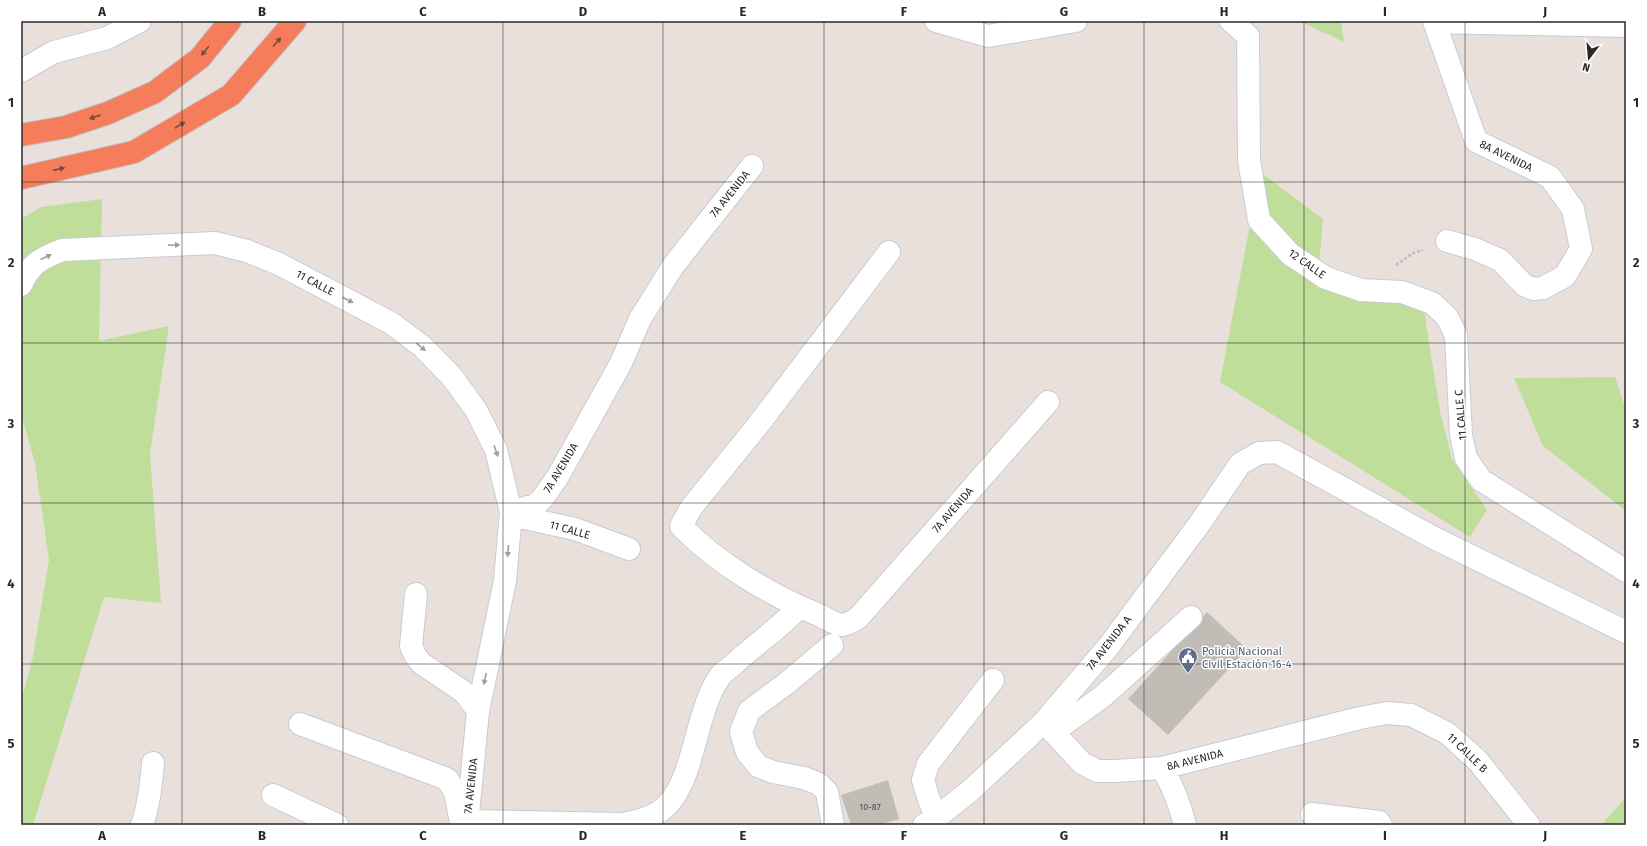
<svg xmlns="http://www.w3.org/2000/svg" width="1647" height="846" font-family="'Fira Sans',sans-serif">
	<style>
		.green { fill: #bfde9a }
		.building { fill: #c2bcb6 }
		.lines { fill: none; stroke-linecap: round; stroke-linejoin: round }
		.minor-casing { stroke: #c6ccd6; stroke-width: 24 }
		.highway-casing { stroke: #bebebe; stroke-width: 24 }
		.path { stroke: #bebebe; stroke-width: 2.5; stroke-dasharray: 3 2; stroke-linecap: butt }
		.minor { stroke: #fff; stroke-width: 22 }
		.highway { stroke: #f57d5b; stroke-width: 22 }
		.oneway { fill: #7a4a3c }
		.oneway2 { fill: #9e9e9e }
		.grid { fill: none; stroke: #282828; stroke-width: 1; stroke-opacity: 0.55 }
		.labels { text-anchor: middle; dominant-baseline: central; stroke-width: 3; stroke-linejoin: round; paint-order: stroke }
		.number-label { font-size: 9px; fill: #4e4d4c }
		.street-label { font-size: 11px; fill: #282828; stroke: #fff }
		.service-label { font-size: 11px; fill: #4e5e75; stroke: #fff; text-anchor: start }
		.neatline { fill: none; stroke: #282828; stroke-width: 1.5 }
		.grid-label { font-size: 13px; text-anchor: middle; font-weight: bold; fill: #282828 }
	</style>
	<rect width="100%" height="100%" fill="#eae0db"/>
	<!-- green -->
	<path class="green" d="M1299,21H1341L1344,42Z
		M1260,172L1323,219L1317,288L1422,298L1440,411L1452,459L1487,510L1470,537L1220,382Z
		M102,199L99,341L169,326L150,454L161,603L104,597L33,825H21V703L33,656L49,560L35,463L21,414V219L41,207Z
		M1615,377L1626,410V511L1543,446L1514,378Z
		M1626,797V825H1601Z"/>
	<!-- building -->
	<path class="building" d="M1207,612L1247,649L1168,735L1128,699Z
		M888,780L899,819L878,825H851L841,795Z"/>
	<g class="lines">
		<defs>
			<path id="minor" d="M936,21L988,36L1076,21
				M1231,21L1248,36L1249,160L1259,220L1290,254L1326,278L1361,290L1402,292L1432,303L1447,317L1456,335L1461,435L1466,458L1481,480L1626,571
				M1434,21L1476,141L1550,177L1573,209L1581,249L1565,276L1543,288L1533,289L1524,285L1500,260L1475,249L1447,241
				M1435,22L1626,26
				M21,71L54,52L107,38L140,21
				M889,252L758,425L691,508L681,526C718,564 770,595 819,615C826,618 834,624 841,625C847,625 853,621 858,618L1048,402
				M21,285C31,263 40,259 62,250L215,243L247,251L279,264L391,323L423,347L452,377L476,410L496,450L511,512L505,581L478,711L467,825
				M511,512L535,505L542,499L557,478L621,363L640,319L673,266L752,166
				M511,515L575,529L629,549
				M416,594L411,646L415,655L421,663L465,693L478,711
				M832,645L787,683L749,711L741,732L747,752L758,766L773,772L804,778L819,784L827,792L833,825
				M1044,722L1082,763L1097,771H1115L1162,768L1360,718L1387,713L1411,715L1447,733L1478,761L1529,825
				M300,724L447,779L455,792L461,822
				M1053,732L1102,697L1191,617
				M1162,768C1173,786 1180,805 1185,825
				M273,795L337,825
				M1312,814L1379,822L1381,825
				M937,817L929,800L923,780L928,764L993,680
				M468,821L622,824C635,822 647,819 659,812C696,788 693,712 721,675C724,671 729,669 733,665C754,645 779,629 799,607
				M142,825C149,805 151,784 153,763
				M924,825L937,817L970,791L1044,722L1108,647L1200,523L1240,464L1259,453L1277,452L1432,537L1626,632"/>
			<path id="highway" d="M21,135L66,127L108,113L155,92L200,58L230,21
				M21,178L134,152L231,95L295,21"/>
		</defs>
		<!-- minor casing -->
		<use href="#minor" class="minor-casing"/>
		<!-- highway casing -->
		<use href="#highway" class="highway-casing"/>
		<!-- path -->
		<path class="path" d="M1396,265L1413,253L1423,250"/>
		<!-- minor -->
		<use href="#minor" class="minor"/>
		<!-- highway -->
		<use href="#highway" class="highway"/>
	</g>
	<!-- one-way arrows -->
	<defs><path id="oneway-solid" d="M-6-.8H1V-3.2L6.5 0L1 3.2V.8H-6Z"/></defs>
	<g class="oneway">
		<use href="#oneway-solid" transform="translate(277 42) rotate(-49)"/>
		<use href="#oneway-solid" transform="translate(205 51) rotate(129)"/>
		<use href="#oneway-solid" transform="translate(95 117) rotate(161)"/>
		<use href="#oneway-solid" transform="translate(180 125) rotate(-31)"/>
		<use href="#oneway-solid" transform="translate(59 169) rotate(-13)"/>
	</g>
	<g class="oneway2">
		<use href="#oneway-solid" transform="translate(174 245) rotate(-3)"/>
		<use href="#oneway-solid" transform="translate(46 257) rotate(-25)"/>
		<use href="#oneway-solid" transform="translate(348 300) rotate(28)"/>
		<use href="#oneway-solid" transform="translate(421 347) rotate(40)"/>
		<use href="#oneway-solid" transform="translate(496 451) rotate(71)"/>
		<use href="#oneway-solid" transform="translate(508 551) rotate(95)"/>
		<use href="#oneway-solid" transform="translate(485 679) rotate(102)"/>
	</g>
	<!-- grid -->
	<path class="grid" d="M182,21V825M343,21V825M503,21V825M663,21V825M824,21V825M984,21V825M1144,21V825M1304,21V825M1465,21V825M21,182H1626M21,343H1626M21,503H1626M21,664H1626"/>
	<!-- icons -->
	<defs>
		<symbol id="civic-pin" viewBox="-11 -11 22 30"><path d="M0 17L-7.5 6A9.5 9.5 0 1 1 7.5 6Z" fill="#5c6f8a" stroke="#fff"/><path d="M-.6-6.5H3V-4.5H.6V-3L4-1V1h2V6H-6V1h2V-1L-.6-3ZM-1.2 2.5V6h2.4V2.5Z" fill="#fff"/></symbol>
	</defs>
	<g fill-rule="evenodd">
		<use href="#civic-pin" x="1177" y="646" width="22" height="30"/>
	</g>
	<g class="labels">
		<!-- number labels -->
		<g class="number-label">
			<text x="870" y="807">10-87</text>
		</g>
		<!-- street labels -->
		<g class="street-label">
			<text transform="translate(1506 156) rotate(26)">8A AVENIDA</text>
			<text transform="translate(730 194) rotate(-51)">7A AVENIDA</text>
			<text transform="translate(1307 264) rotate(35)">12 CALLE</text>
			<text transform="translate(315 283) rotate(28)">11 CALLE</text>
			<text transform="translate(1461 415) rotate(-95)">11 CALLE C</text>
			<text transform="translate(561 468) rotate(-59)">7A AVENIDA</text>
			<text transform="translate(953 510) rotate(-49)">7A AVENIDA</text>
			<text transform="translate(570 530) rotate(16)">11 CALLE</text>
			<text transform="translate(1109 643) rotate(-52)">7A AVENIDA A</text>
			<text transform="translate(1467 753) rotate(44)">11 CALLE B</text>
			<text transform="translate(1195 760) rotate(-14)">8A AVENIDA</text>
			<text transform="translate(471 786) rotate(-84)">7A AVENIDA</text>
		</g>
		<!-- service labels -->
		<g class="service-label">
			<text x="1202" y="651">Policía Nacional<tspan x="1202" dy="13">Civil Estación 16-4</tspan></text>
		</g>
	</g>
	<!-- border -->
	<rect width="1647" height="846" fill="none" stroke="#ffffff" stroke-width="44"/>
	<!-- north arrow -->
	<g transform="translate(1589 58) rotate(196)" stroke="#ffffff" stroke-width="3" paint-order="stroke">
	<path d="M0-3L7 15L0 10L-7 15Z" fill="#282828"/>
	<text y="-6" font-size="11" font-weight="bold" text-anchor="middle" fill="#282828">N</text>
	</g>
	<rect x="22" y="22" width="1603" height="802" class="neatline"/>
	<g class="grid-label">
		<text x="102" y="16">A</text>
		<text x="262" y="16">B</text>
		<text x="423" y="16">C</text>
		<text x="583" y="16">D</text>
		<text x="743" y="16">E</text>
		<text x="904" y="16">F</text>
		<text x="1064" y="16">G</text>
		<text x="1224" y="16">H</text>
		<text x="1385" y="16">I</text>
		<text x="1545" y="16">J</text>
		<text x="11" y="107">1</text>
		<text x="1636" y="107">1</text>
		<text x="11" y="267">2</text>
		<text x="1636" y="267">2</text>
		<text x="11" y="428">3</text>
		<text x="1636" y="428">3</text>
		<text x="11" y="588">4</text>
		<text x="1636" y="588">4</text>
		<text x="11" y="748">5</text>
		<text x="1636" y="748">5</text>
		<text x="102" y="840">A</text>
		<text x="262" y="840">B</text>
		<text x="423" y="840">C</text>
		<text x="583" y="840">D</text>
		<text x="743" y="840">E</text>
		<text x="904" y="840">F</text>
		<text x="1064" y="840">G</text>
		<text x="1224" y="840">H</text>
		<text x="1385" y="840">I</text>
		<text x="1545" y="840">J</text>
	</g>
</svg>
